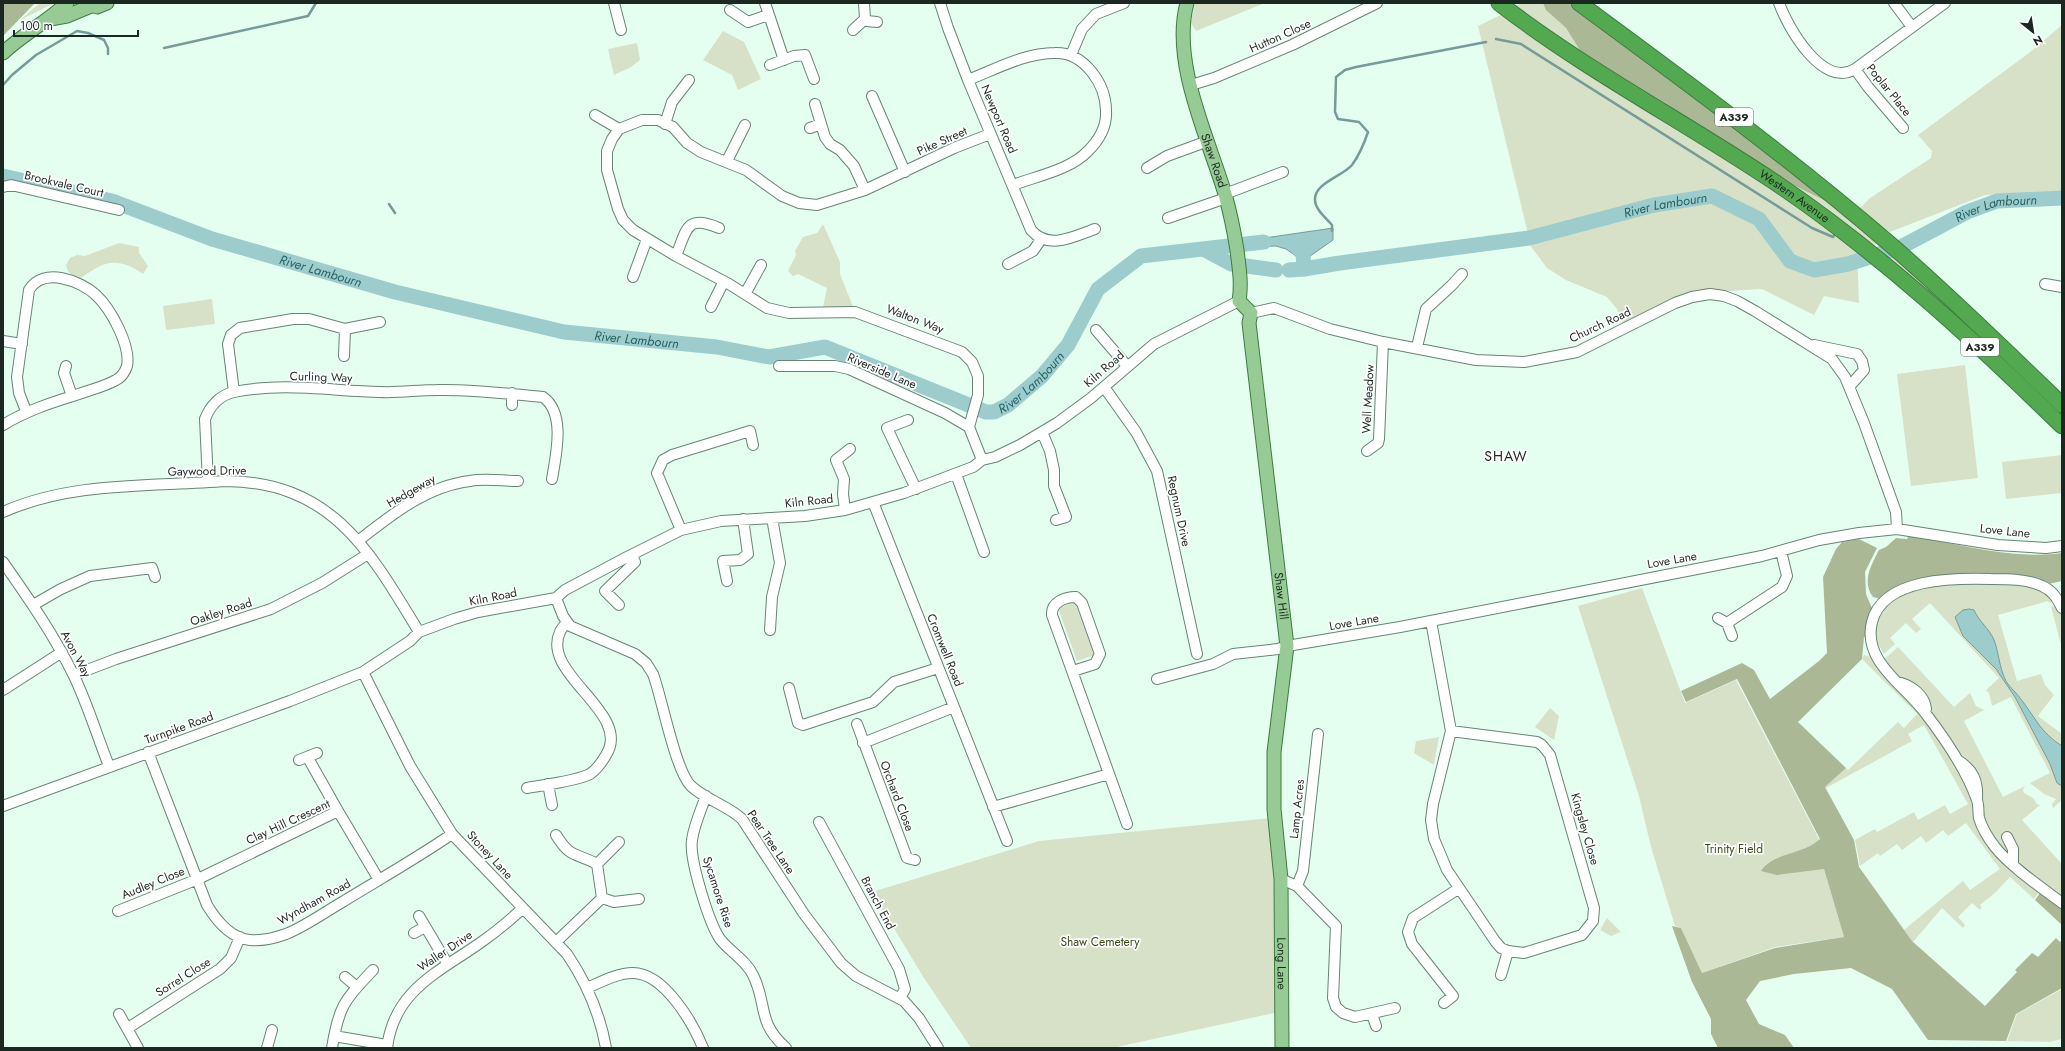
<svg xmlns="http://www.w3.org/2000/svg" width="2065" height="1051" font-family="Jost,sans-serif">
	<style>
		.green { fill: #d7e1c7 }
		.forest { fill: #abb896 }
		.water { fill: #9dcccd; stroke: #769b99 }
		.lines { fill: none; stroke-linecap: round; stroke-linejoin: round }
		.stream { stroke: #769b99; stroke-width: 2.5 }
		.river { stroke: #9dcccd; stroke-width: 15 }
		.minor-casing { stroke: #668574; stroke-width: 12 }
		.major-casing { stroke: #3f7c40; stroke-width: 15 }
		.highway-casing { stroke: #3f7c40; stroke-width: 17 }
		.minor { stroke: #fff; stroke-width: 10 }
		.major { stroke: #97cb96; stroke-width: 13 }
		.highway { stroke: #52a950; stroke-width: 15 }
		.labels { text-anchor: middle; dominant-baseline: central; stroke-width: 3.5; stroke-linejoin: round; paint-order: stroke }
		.shield { fill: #fff; stroke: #5f6864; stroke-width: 1 }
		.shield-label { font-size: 11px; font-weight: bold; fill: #1b2821 }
		.street-label { font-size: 12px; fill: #1b2821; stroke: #fff }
		.park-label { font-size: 12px; fill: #3b4c18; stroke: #fff }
		.water-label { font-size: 13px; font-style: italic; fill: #246364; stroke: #fff }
		.quarter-label { font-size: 14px; letter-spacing: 1px; fill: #1b2821; stroke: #fff }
	</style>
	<rect width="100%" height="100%" fill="#e4fff0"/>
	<!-- green -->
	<path class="green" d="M40,3H55L20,20Z
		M1195,3H1265L1196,31L1191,23Z
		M1532,3H1543L1547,10L1566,28L1581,52L1563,42L1513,5Z
		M1507,12L1825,222L1857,249L1859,303L1824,296L1814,315L1762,289L1692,293L1623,324L1617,309L1607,297L1566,280L1547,268L1529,244V238L1478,26Z
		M2062,25V193L1985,195L1890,232L1858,210L1870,198L1931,158L1932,151L1918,135L2029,53Z
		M723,31L744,42L761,79L738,90L732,75L703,60Z
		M637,43L640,60L631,67L614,75L608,49Z
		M1779,178L1827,201L1878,242L1873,246Z
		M823,224L840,262V274L855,312H822L827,288L798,274L793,276L788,271L796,255L795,251L803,237L817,233Z
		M119,243L139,247V253L148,266L143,274C117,256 104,261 81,278C72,275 68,274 66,265L70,258L77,255L85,256Z
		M1893,253L1955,310L1961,319L1949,312L1888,260Z
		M212,299L215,324L166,330L163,306Z
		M1965,365L1978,478L1911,486L1897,374Z
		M2062,455V493L2006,499L2002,462Z
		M1962,579L2042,587L2053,601L2049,603L2048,601L1998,615L2017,681L2041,674L2045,685L2054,695L2038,716L2062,734V800L2053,808L2052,804L2056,799L2044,794L2030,783L2050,773L2011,697L1992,706L1989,693L1986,690L1999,678L1930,603L1912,619L1921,629L1916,633L1906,623L1890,638L1895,644L1884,654L1874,637L1875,618L1885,604L1913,588Z
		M1642,588L1685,703L1736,680L1819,839L1814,852L1824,869L1844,937L1775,947L1702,973L1681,928L1675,926L1651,847L1639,796L1578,606Z
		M1075,602L1095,655L1077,661L1058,608Z
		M2060,604L2062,608V648L2051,607Z
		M1898,647L1954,707L1970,693L1976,706L1984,710L1964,721L2003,797L2025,786L2023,790L2024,793L2033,798L2037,804L2040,805L2022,820L2062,864V903L2010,860L1985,830L1978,789L1898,682L1881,662Z
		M1864,655L1871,657H1877L1926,713L1970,786L1984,831L2042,888L2034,899L2010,877L1996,892L1980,905L1982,907L1980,910L1972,903L1958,917L1965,925L1963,928L1942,908L1913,942L1904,930L1963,881L1970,890L2000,869L1966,823L1948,836L1943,830L1926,843L1921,836L1902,850L1897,844L1880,856L1878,853L1860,866L1855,840L1875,829L1877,832L1914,812L1918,820L1945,805L1950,814L1968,804L1924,725L1908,734L1912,741L1826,788L1825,787L1846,768L1848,770L1898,722L1904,728L1917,714L1862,659Z
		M1550,708L1559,716L1554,740L1535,727Z
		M1439,737L1434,765L1414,753L1416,741Z
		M1271,818L1279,1012L1112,1048H971L924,978L872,892L1039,841Z
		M1607,918L1621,932L1611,936L1600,930Z
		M2062,989V1039L2049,1042L2007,1041L2017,1014Z"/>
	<!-- forest -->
	<path class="forest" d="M3,3H35L3,36Z
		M1543,3H1568L1603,25L1683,85L1828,202L1779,178L1581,52L1566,28L1546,10Z
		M1909,535C1959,544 2011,560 2062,553V581L2044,585L1962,576L1881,599L1873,597C1861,581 1872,564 1879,550L1886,547L1896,538L1907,539Z
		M1859,539L1877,548L1865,572L1866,594L1874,613L1869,636L1864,637L1862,659L1798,722L1846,768L1825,787L1854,840L1859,867L1912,941L1985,1006L2017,972L2015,970L2032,953L2038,957L2056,938L2060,942L2062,940V988L2016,1014L2006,1041L1928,1040L1892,989L1851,968L1794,974L1760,981L1746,1000L1759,1024L1785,1035L1794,1048H1718L1711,1034V1019L1692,982L1672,926L1681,928L1702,973L1775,948L1844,937L1824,869L1777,875L1761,871C1774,852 1803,855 1820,839L1737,679L1686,702L1681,691L1742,663L1754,670L1770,699L1819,661L1827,653L1823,577L1836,549L1842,542Z
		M2043,889L2062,904V925L2035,900Z"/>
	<!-- water -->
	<path class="water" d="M1333,228V240L1303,261L1286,249L1276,246L1245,247L1244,241Z
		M1969,609L1974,610C1979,622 1989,628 1994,640C1999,653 1999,666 2005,679C2008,686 2015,691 2020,698C2035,717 2040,732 2062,746V786L2057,783L2050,764L2015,697L1996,669L1963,636L1955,617L1963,610Z"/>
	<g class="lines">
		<!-- stream -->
		<path class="stream" d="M1496,39L1521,44L1812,228L1833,237L1835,234
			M164,48L308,16L316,3
			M3,85L12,75L36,55L77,31L88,33L104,40L108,48V54
			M389,204L395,213
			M1332,231V225C1326,218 1315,209 1315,200C1314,183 1343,176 1352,165C1360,154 1364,144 1368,132L1359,122L1338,119L1335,112L1336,77L1345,70L1356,67L1486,42"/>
		<!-- river -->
		<g class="river">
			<path id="s1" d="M3,176L112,201L212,239L395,292L564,332L717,347L769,357L825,347L986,412H994L1008,405L1042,376L1068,345L1098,289L1141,256L1264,242"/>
			<path id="s2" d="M1294,244L1303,254L1304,269L1340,263L1529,238L1654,205L1712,196L1759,219L1790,261L1814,270L1848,264L1901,247L1967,212L1997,201L2062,198"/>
			<path d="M1205,250L1231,264L1276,270"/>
			<path d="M1289,270L1304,269"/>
		</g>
		<defs>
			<path id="minor" d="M614,3L621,30
				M765,3L784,60
				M940,3L948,28L968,80L1031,230C1049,251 1075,236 1095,229
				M1779,3C1788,28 1823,89 1855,69L1945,3
				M1894,3L1912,27
				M730,10L748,22L768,15
				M865,19L867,21L877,22
				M853,30L865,19L864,3
				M1071,55L1082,29L1096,14L1124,3
				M770,65L794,56L805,55L814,79
				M1855,69L1868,87L1903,128
				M968,80C996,69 1025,53 1055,53C1084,52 1106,84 1106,111C1107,127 1098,141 1088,151C1070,170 1037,176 1013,185
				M1191,85L1214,78L1292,45L1377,3
				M872,96L905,172
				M815,104L825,137L830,144L840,150L854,166L865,190
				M595,115L619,129
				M665,124L672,102L689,80
				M810,128L821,124
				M727,161L745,125
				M1147,168L1167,156L1208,141
				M3,187L11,185L119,210
				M1225,194L1283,172
				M1168,218L1226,198
				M676,256C687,229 686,214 719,228
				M1008,264L1033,251L1042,238
				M633,277L647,239
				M2045,284L2062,287
				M745,294L761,265
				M711,307L724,281
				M1251,313L1274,308L1330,329L1383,342L1476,360L1524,362L1577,352L1675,303L1692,297L1710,294L1724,296L1737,301L1755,311L1832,359L1845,377L1864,423L1896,512L1897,529
				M1096,330L1127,366
				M3,341L22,344
				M1814,345L1857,354L1862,361L1864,370L1849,387
				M1417,347L1426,309L1451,286L1462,274
				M344,356L345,329
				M66,366L64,373L72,396
				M779,366H835L849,369L945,413L969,427
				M1104,387L1136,432L1157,471L1197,654
				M234,392L228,344L231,335L240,328L293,319H309L345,329L380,322
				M512,393V405
				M908,420L887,428L916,489
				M3,425C26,411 50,403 76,395C89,390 104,387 116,380C122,377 125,372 127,366C131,346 111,309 96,295C81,281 43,266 29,290L17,377L19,393L26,411
				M1042,432L1050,451L1054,470V486L1066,517L1056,520
				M1367,451L1378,443L1379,439L1383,342
				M982,460L969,427L978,395V376L972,362L962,352L855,312L789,313L767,308L729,284L676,256L633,230L623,220L618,209L607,170V151L612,139L619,129L642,120H658L673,127L687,143L701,152L746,170L782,196L799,203L817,205L865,190L954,148L990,134
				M956,474L984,552
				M208,482L205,419C210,406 220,395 234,392C282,382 332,391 380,392C399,393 418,390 437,390C473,389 508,394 543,397C566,413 556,455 552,479
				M873,502L1007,841
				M845,510L843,494L844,479L836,460L850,449
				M3,512C73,481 151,487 226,481C332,482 370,551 419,632
				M681,530L657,473L663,460L672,455L750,431L753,445
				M358,541C391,515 427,486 470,481C485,478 502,481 518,481
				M3,562C29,599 54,635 74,676C88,705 97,736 109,766
				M727,581L723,561L740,560L748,554L743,519
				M556,598L563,616L570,626L635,654L646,663L653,674C662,698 675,770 691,786C706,800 727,805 742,819L804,914L841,963L856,976L904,1001L919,1018L938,1048
				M33,605L61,589L90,576L152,568L155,577
				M619,605L605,591L635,562L632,555
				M2062,608C2057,598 2052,590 2042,586C2027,579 2008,579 1991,579C1956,578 1883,577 1872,622C1862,662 1906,686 1926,714C1946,740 1966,769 1977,800C1979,806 1978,812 1979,818C1982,828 1988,838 1995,847C2010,866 2042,888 2062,903
				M1718,618L1727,623L1732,636
				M1431,621L1451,731L1433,804L1431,820L1434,839L1447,870L1495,941L1501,948L1508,951L1524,953L1582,935L1593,921L1594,908L1550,755L1542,745L1537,742L1451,731
				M1727,623L1782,587L1787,576L1781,551
				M770,630L772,597L780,563L772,518
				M1073,671L1095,664L1100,654L1082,603L1076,597C1065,597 1051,602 1052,615L1127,824
				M363,672L410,766L452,834L567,954C586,982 600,1014 606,1048
				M74,675L116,659L271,609L322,583L368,554
				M1157,679L1213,664L1233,654L1278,649L1287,646L1400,627L1707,567L1762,556L1819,540L1859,533L1897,529L1998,545L2046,548L2062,546
				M1901,683C1912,686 1925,696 1926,709
				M789,688L798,723L803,725L873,702L894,682L938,668
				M3,690L62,652
				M857,724L907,858L915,860
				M863,743L954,707
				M148,752L207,905C216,920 230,938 250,940C262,941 275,938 286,934C306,926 325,912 344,901C380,879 417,858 452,834
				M308,758L338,811
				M299,760L317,753
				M1959,761C1973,770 1978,781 1977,798
				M548,784L552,805
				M527,788C543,785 577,781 590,774C596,770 602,762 606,755C633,713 540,674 560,632C561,629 565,625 567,622
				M706,796C701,810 694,825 692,840C689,859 709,923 720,939C730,952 746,960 753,975C768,1005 756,1021 786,1048
				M3,806L290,701L363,672L410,641L419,632L454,619L478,612L556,598L565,590L627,557L681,530L721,521L805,516L845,510L904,493L973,467L982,460L995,457L1020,445L1057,423L1091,398L1154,344L1239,301
				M993,807L1109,774
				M819,822L899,969L905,989L900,998
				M556,835C571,859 575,852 597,864
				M2007,837L2013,849V863
				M1281,879L1297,886L1336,926L1333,998L1336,1007L1343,1013L1355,1017L1395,1008
				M1297,886L1303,871L1318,734
				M602,898L597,864L619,842
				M118,911L198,879L338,811L379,880
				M419,916L447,963
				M414,933L425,927
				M556,942L602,898L614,902L639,899
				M1501,975L1508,951
				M345,977L357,987
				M587,988C601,982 617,973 633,973C664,973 693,1023 703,1048
				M1444,1003L1453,996L1412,944L1408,932L1413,918L1458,889
				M119,1014L138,1048
				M1372,1014L1376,1026
				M128,1028L220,969L231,958L240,937
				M334,1036L387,1045
				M267,1048L272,1030
				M332,1048C339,1005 344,1001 373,970
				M387,1048C394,990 439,972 480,943C496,932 509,921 523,908"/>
			<g id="major">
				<path d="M85,3L97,7L107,3"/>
				<path id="s3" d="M1187,3C1171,62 1208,137 1225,194C1230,212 1234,231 1237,250C1239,267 1242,284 1239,301L1251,313L1249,323L1287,646L1274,752V809L1281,879L1282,1048"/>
				<path d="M50,19L67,16L91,6"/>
				<path d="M3,53C23,34 47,22 67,3"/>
			</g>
			<g id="highway">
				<path id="s4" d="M1499,3C1587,71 1687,123 1779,185C1882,255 1973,339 2062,426"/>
				<path d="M1579,3C1685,81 1791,159 1891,245C1950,296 2006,351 2062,405"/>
			</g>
		</defs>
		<!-- minor casing -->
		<use href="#minor" class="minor-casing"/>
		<!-- major casing -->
		<use href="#major" class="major-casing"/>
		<!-- highway casing -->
		<use href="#highway" class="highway-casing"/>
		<!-- minor -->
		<use href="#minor" class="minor"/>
		<!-- major -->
		<use href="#major" class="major"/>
		<!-- highway -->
		<use href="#highway" class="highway"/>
	</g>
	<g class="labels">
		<!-- shield labels -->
		<g class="shield">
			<rect x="1715" y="108" width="38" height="18" rx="3"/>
			<rect x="1961" y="338" width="38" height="18" rx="3"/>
		</g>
		<g class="shield-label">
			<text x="1734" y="117">A339</text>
			<text x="1980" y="347">A339</text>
		</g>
		<!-- street labels -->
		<g class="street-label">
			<text transform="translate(1280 36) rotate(-24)">Hutton Close</text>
			<text transform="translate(1889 90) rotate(51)">Poplar Place</text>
			<text transform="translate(999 119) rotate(67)">Newport Road</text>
			<text transform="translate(942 141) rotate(-24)">Pike Street</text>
			<text stroke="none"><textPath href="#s3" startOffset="162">Shaw Road</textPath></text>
			<text transform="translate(64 184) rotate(13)">Brookvale Court</text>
			<text stroke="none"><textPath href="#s4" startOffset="353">Western Avenue</textPath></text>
			<text transform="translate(915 319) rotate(21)">Walton Way</text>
			<text transform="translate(1600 325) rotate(-25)">Church Road</text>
			<text transform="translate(1104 369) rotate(-41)">Kiln Road</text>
			<text transform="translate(882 371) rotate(23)">Riverside Lane</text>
			<text transform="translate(321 377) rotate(2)">Curling Way</text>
			<text transform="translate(1368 399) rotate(-87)">Well Meadow</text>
			<text transform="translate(207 471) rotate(-1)">Gaywood Drive</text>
			<text transform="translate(411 491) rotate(-30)">Hedgeway</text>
			<text transform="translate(809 501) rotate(-6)">Kiln Road</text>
			<text transform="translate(1179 511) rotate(78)">Regnum Drive</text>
			<text transform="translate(2005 531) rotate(6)">Love Lane</text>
			<text transform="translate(1672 560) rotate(-10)">Love Lane</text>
			<text stroke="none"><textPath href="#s3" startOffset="608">Shaw Hill</textPath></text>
			<text transform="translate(493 597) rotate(-11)">Kiln Road</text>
			<text transform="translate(221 612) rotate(-18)">Oakley Road</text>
			<text transform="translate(1354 622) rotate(-10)">Love Lane</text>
			<text transform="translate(945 650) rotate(68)">Cromwell Road</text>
			<text transform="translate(76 654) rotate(62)">Avon Way</text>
			<text transform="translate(179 728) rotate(-20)">Turnpike Road</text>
			<text transform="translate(897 796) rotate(69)">Orchard Close</text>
			<text transform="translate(1297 809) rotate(-84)">Lamp Acres</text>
			<text transform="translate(288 822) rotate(-25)">Clay Hill Crescent</text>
			<text transform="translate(1585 829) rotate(74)">Kingsley Close</text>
			<text transform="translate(771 842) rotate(56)">Pear Tree Lane</text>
			<text transform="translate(490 855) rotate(47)">Stoney Lane</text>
			<text transform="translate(153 883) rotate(-22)">Audley Close</text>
			<text transform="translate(718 892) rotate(72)">Sycamore Rise</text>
			<text transform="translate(314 902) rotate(-29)">Wyndham Road</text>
			<text transform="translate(878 903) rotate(62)">Branch End</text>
			<text transform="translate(445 951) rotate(-34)">Waller Drive</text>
			<text stroke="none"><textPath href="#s3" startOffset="977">Long Lane</textPath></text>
			<text transform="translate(183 977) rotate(-32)">Sorrel Close</text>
		</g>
		<!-- park labels -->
		<g class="park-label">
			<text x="1734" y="849">Trinity Field</text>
			<text x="1100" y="942">Shaw Cemetery</text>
		</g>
		<!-- water labels -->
		<g class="water-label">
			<text stroke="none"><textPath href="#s2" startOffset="396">River Lambourn</textPath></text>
			<text stroke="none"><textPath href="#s2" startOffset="768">River Lambourn</textPath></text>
			<text stroke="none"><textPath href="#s1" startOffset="332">River Lambourn</textPath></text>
			<text stroke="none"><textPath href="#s1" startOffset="656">River Lambourn</textPath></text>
			<text stroke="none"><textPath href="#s1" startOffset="1076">River Lambourn</textPath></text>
		</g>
		<!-- quarter labels -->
		<g class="quarter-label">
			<text x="1506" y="456">SHAW</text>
		</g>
	</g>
	<!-- border -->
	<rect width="2065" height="1051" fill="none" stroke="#1b2821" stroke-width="8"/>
	<!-- north arrow -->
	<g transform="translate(2033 32) rotate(150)" stroke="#ffffff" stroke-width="3" paint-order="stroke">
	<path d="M0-3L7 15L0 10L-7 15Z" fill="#1b2821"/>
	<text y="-6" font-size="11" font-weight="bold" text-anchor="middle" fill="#1b2821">N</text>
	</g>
	<!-- scale -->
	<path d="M14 30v6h124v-6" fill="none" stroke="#1b2821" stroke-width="2"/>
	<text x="20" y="30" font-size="12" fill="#1b2821" stroke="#ffffff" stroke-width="3" paint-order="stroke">100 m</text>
</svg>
